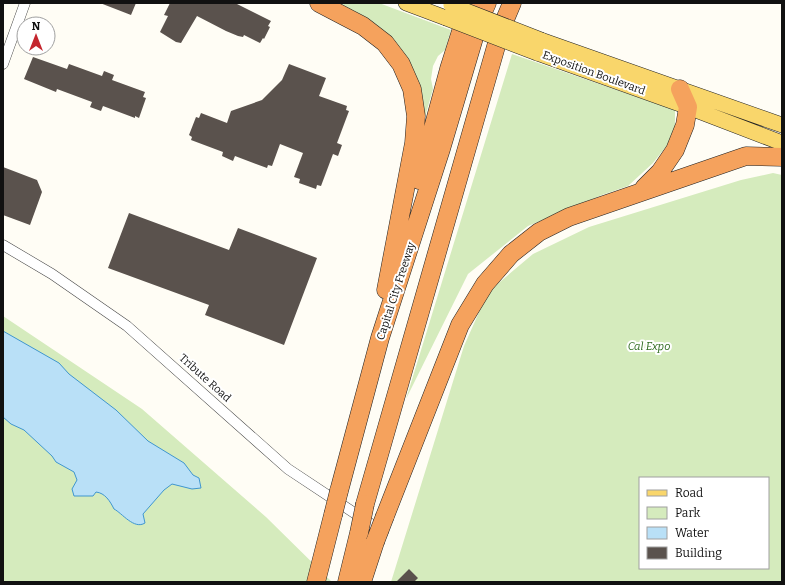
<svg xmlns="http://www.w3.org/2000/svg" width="785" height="585" font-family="Bitter,serif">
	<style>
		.green { fill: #d5ebbd; fill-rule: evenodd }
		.water { fill: #b9e0f7; stroke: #3f96cf }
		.building { fill: #5a524d }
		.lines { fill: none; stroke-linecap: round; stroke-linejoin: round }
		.minor-casing { stroke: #444; stroke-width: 11 }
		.primary-casing { stroke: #222; stroke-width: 16 }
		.motorway-casing { stroke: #222; stroke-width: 19 }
		.minor { stroke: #fff; stroke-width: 10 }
		.primary { stroke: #f9d66b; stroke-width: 15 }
		.motorway { stroke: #f5a25d; stroke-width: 18 }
		.primary-bridge-casing { stroke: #222; stroke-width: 16; stroke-linecap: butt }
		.motorway-bridge-casing { stroke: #222; stroke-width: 19; stroke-linecap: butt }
		.primary-bridge { stroke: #f9d66b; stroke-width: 15 }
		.motorway-bridge { stroke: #f5a25d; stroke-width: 18 }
		.labels { text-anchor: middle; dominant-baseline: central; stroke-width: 4; stroke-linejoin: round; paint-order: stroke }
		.street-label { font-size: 11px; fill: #111; stroke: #fff }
		.park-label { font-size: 11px; font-style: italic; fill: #2f6b1f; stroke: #fff }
	</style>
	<rect width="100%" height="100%" fill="#fffdf5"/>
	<!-- green -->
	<path class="green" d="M332,3H379L451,30L445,50L438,56L433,66L431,79L433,89L419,138L414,80Z
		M512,54L675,110V127L668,144L653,163L628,186L602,195L528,226L468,274L406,399Z
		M773,173L782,175V582H391L464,346L488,292L533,254L589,227L741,180ZM640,478H768V568H640Z
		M3,316L142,409L266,517L332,582H3Z"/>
	<!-- water -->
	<path class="water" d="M3,331L59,363L69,374L116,410L148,441L184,463L193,475L199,478L201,488L192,489L172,484L164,490L143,514L145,523C134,530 122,513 114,509C110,501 105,493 96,492L93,496H74L72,489L77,480L74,472L56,462L52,456L24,430L11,424L3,417Z"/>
	<!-- building -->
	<path class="building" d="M100,3H136L131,15Z
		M170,3H235L271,21L268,26L270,27L264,39L263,38L260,43L244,35L243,37L238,36L226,31L197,16L181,43L176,42L160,32L168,16L164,15Z
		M33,57L67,69L69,64L102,76L104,71L114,75L112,80L145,92L143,97L146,98L139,118L135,116V118L103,106L101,111L90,107L92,102L57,89L56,92L24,79Z
		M289,64L326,78L319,96L347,106L346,110L349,111L337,143L342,145L338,156L333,154L321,186L317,185L316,189L299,183L300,179L294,177L303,153L280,144L272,166L268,165L267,168L235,156L233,161L222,156L223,152L191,140L192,137L189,135L196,117L199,118L201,113L227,123L231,111L262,100L282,80Z
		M3,167L37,180L42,192L30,225L3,215Z
		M129,213L229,250L238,228L317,258L284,345L205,315L209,305L108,268Z
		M409,569L418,578L414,582H396Z"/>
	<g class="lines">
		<defs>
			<path id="minor" d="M3,64L25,3
				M3,245L52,274L127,326L288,469L383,532"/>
			<path id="primary" d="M406,3L446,18
				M541,40L782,125
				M537,53L688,107L782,143"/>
			<path id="motorway" d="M319,3L363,26L385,43L401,64L412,89L416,116L414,143L386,290
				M419,180L449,69L470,3
				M644,188L660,172L675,150L685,125L688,107L680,89
				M339,491L380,338L441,149L479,21L487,3
				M365,504L501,29L512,3
				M385,516L460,325L485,284L511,254L539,232L569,217L746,156L782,157
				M316,582L333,515
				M347,582L359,533
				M362,582L375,542"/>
		</defs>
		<!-- minor casing -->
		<use href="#minor" class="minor-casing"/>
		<!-- primary casing -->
		<use href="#primary" class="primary-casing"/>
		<!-- motorway casing -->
		<use href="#motorway" class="motorway-casing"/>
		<!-- minor -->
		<use href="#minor" class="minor"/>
		<!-- primary -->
		<use href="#primary" class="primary"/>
		<!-- motorway -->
		<use href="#motorway" class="motorway"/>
		<defs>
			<path id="primary-bridge" d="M451,5L541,40
				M446,18L537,53"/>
			<path id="motorway-bridge" d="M333,515L339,491
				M359,533L365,504
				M375,542L385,516"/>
		</defs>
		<!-- primary-bridge casing -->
		<use href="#primary-bridge" class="primary-bridge-casing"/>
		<!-- motorway-bridge casing -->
		<use href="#motorway-bridge" class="motorway-bridge-casing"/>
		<!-- primary-bridge -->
		<use href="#primary-bridge" class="primary-bridge"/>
		<!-- motorway-bridge -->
		<use href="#motorway-bridge" class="motorway-bridge"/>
	</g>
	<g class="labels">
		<!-- street labels -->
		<g class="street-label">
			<text transform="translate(594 73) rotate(20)">Exposition Boulevard</text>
			<text transform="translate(396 291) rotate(-72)">Capital City Freeway</text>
			<text transform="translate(205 378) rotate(42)">Tribute Road</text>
		</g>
		<!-- park labels -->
		<g class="park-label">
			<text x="649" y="346">Cal Expo</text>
		</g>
	</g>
	<!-- border -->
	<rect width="785" height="585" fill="none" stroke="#111111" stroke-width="8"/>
	<!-- legend -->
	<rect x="639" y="477" width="130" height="92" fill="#ffffff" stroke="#a0a0a0"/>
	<rect x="647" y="490" width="20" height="6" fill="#f9d66b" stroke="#a0a0a0"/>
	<text x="675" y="497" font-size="12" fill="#111111">Road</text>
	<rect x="647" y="507" width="20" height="12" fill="#d5ebbd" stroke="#a0a0a0"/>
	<text x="675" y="517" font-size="12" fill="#111111">Park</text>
	<rect x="647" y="527" width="20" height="12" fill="#b9e0f7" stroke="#a0a0a0"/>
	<text x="675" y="537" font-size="12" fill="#111111">Water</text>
	<rect x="647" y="547" width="20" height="12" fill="#5a524d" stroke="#a0a0a0"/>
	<text x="675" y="557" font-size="12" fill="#111111">Building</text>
	<!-- north arrow -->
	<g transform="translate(36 36)"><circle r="19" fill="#ffffff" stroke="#a0a0a0"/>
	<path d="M0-3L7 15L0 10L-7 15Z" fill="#c4262e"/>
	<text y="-6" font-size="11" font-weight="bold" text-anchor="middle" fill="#111111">N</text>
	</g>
</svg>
